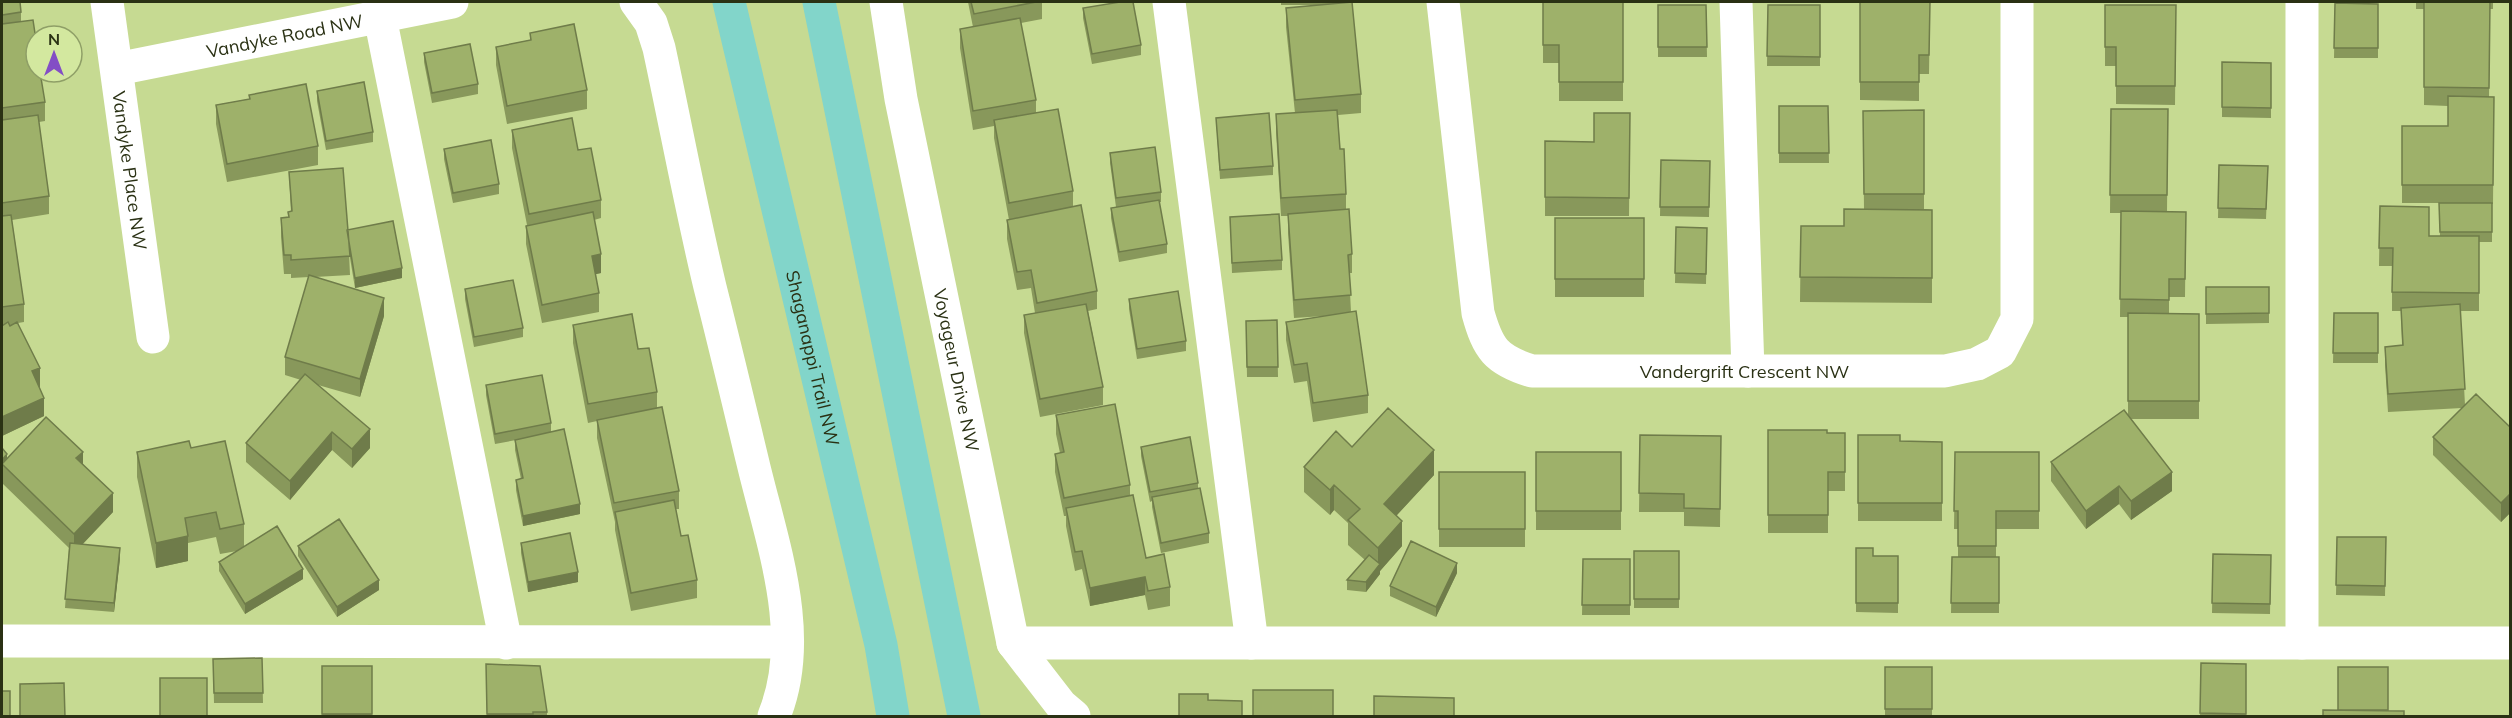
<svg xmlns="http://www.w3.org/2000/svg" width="2512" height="718" font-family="Mulish,sans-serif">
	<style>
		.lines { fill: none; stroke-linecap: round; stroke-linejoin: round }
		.minor { stroke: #fff; stroke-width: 33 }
		.major { stroke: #82d5ca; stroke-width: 33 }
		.wall { fill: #88985b }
		.shaded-wall { fill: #6f7c4a }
		.building { fill: #9eb16a; stroke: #6f7c4a; stroke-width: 1.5 }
		.labels { text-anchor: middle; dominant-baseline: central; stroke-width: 6; stroke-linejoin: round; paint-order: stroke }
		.street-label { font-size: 18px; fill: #2a3114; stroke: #d3e89f }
	</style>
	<rect width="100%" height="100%" fill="#c6da92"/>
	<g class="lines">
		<!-- minor -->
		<g class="minor">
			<path id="s1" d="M107,2L153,337"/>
			<path d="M636,2L651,23L659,48C676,127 691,208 710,287C725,346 739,405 753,463C772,543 807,636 774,716"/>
			<path id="s2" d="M886,2L901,99L1013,643L1061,705L1074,716"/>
			<path d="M1169,2L1252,643"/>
			<path id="s3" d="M1443,2L1478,313C1488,349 1496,360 1532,371H1945L1977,364L2000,352L2017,319V2"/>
			<path d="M1736,2L1748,371"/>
			<path d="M380,17L506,643"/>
			<path id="s4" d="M117,69L452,2"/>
			<path d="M2,641L787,642"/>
			<path d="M1013,643H2510"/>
			<path d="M2302,643V2"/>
		</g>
		<!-- major -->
		<g class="major">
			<path id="s5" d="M729,2L881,645L893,716"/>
			<path d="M819,2L964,716"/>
		</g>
	</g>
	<!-- wall -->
	<path class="wall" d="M2,2L21,12V21L45,102V121L39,122L49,196V214L12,220L24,304V322L18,323L40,387H39L44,416L2,436Z
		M968,2H1042V19L1021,23L1036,100V112L1073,191V207L1097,291V309L1088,311L1103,387V405L1040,417L1024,333V315L1035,313L1031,288L1017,290L1007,239V220H1009L994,138V126L973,130L960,48V29L973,27Z
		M1281,2H1334L1361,94V113L1338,115L1340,149L1346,194V210L1352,254V273H1349L1351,312L1368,395V413L1313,422L1307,381L1294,383L1286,340V322L1324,316L1294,318L1288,233V216H1281L1276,132V114L1295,113L1286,27V8L1323,5H1281Z
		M1623,2V101H1559V63H1543V6Z
		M1860,2H1930L1929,74H1919V101L1860,100Z
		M2416,2H2493V9H2490L2489,97H2494L2493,204H2492V242H2479V311H2460L2465,405L2511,428V512L2501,522L2433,455V437L2462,408L2388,412L2385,365V347L2402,345L2401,311H2392V266H2379L2380,206L2429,236H2440L2439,203H2402V126H2448V106L2424,105V9H2416Z
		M2335,3L2378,4V58H2334Z
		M1658,5H1706L1707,57H1658Z
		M1768,5H1820V66H1767Z
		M2105,5H2176L2175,105L2116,104V66H2105Z
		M1083,8L1141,45V55L1092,64L1083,18Z
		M530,33L587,90V109L507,124L496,65V47L530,40Z
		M424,53L478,84V94L432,103L424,62Z
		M2222,62L2271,63V118L2222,117Z
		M317,91L373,132V142L326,150L317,101Z
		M249,95L318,146V165L227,182L216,124V105L249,99Z
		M1779,106H1828L1829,163H1779Z
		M2111,109H2168L2167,212H2186L2185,297H2169V313L2199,314V419H2131L2172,491L2131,520L2119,504L2086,529L2051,481V462L2128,415V317H2120L2121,213H2110Z
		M1924,110V209L1932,210V303L1800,302L1801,226H1844L1864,209L1863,111Z
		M1630,113L1629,216H1545V141L1594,142Z
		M1216,118L1273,166V175L1220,179Z
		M512,130L578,150L601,200V218L594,220L601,273L595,274L599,293V312L542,323L526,244V226L527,225L512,148Z
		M444,149L499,184V194L453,203L444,159Z
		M1110,153L1161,192V202H1159L1167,244V253L1119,262L1111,218V208L1116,207L1110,163Z
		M1661,160L1710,161L1709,217L1660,216Z
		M2219,165L2268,166L2266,219L2218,218Z
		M289,172L348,230L402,278L355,288L349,252L350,275L315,277L384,316L360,397L318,385L370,448L352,468L332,450L290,500L246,462V443L301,380L285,375V357L309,277L291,278V274H284L281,237V218H288L291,212Z
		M1230,217L1282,260V270L1232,273Z
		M1555,218H1644V297H1555Z
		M1676,227L1707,228L1706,284L1675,283Z
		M2206,287H2269V323L2206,324Z
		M465,289L523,328V337L474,347L465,299Z
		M1129,299L1186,341V351L1137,359L1129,309Z
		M2334,313H2378V363H2333Z
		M1277,320L1278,377H1247L1246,321Z
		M573,325L638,349L657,392V408L679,491V509H676L681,536L697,580V598L631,611L615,530V522L597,438V421L588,423L573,343Z
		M486,385L551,423V432L580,514L523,526L516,490V480L521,479L515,450V440H516L495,444L486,395Z
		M1056,415L1130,485V495L1146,558L1170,587V606L1148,610L1145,595L1090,606L1082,569L1075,571L1066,526V516H1064L1055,472V454L1060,453L1056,434Z
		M1768,430L1827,433H1845V491H1828V533H1768Z
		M1640,435L1721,436L1720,527L1684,526V512H1639Z
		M1858,435L1900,441L1942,442V521H1858Z
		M1141,447L1198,483V488L1209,533V543L1161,553L1152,507V501L1150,502L1141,456Z
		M1352,447L1434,475L1397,515L1402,546L1380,571V574L1366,592L1347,590V580L1365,560L1348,545V523L1334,510L1330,515L1304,492V467Z
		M2,448L7,458L83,464L113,512L82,545L120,558L114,612L65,608L69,548L2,483Z
		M191,448L244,524V546L303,579L245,614L219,571V562L237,551L220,554L216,537L188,543V561L156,568L137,477V452Z
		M1536,452H1621V530H1536Z
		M1955,452H2039V529H1996V557H1999V613H1951L1952,557H1958V529H1954Z
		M1439,472H1525V547H1439Z
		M2337,537H2386L2385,596L2336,595Z
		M521,543L578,582L528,592L521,553Z
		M298,546L379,590L337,617L298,556Z
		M1856,548L1873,556H1898V613L1856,612Z
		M1634,551H1679V608H1634Z
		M2213,554L2271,555L2270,614L2212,613Z
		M1583,559H1630V615H1582Z
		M1457,573L1436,617L1390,596V586Z
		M262,658L263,703H214L213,659Z
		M2201,663L2246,664V717H2200Z
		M486,664L547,712V717H453L487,716Z
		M322,666H372V717H322Z
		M1885,667H1932V717H1885Z"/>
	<!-- shaded-wall -->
	<path class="shaded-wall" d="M601,254V273L592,275V256Z
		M402,268V278L355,288V278Z
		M384,298V316L360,397V379Z
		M40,368V387L32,390V371Z
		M44,398V416L2,436V417Z
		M370,429V448L352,468V449Z
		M332,432V450L290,500V481Z
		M1434,450V475L1384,529V504Z
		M83,452V471L76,458Z
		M7,454V464H2V460Z
		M2172,472V491L2131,520V501Z
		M1334,485V510L1330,515V490Z
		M2119,486V504L2086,529V511Z
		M113,493V512L74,553V534Z
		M2511,493V512L2501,522V503Z
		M580,504V514L523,526V516Z
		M1402,521V546L1380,571V574L1366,592V582L1378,566V548Z
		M188,536V561L156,568V543Z
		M120,548V558L114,612V603Z
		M1457,563V573L1436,617V607Z
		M303,569V579L245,614V604Z
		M578,572V582L528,592V582Z
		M1145,577V595L1090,606V588Z
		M379,580V590L337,617V607Z"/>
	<!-- building -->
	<path class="building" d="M2,2H20L21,12L2,15Z
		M971,2H1036L974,14Z
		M1120,2H1133L1141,45L1092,54L1083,8Z
		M1352,2L1361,94L1295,100L1286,8Z
		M1543,2H1623V82H1559V45H1543Z
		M1860,2H1930L1929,55H1919V82H1860Z
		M2424,2H2490L2489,88L2424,87Z
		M2335,3L2378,4V48H2334Z
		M1658,5H1706L1707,47H1658Z
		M1768,5H1820V57L1767,56Z
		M2105,5H2176L2175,86H2116V47H2105Z
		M1020,18L1036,100L973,111L960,29Z
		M33,20L36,40V72H40L45,102L2,108V24Z
		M574,24L587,90L507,106L496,47L531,40L530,33Z
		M470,44L478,84L432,93L424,53Z
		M2222,62L2271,63V108L2222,107Z
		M364,82L373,132L326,141L317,91Z
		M306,84L318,146L227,164L216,105L250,99L249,95Z
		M2448,96L2494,97L2493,185H2402V126H2448Z
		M1779,106H1828L1829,153H1779Z
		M1058,109L1073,191L1009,203L994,120Z
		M2111,109H2168L2167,195H2110Z
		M1337,110L1340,149H1344L1346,194L1281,198L1276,114Z
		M1924,110V194H1864L1863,111Z
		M1269,113L1273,166L1220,170L1216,118Z
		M1594,113H1630L1629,198L1545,197V141L1594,142Z
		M38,115L49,196L2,203V120Z
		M572,118L578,150L591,148L601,200L529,214L512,130Z
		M491,140L499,184L453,193L444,149Z
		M1155,147L1161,192L1116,198L1110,153Z
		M1661,160L1710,161L1709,207H1660Z
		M2219,165L2268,166L2266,209L2218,208Z
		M343,168L350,256L291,260V255H284L281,218L289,217L288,212L292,211L289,172Z
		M1159,200L1167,244L1119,252L1111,208Z
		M2439,203H2492V232H2440Z
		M1081,205L1097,291L1037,303L1031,270L1017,272L1007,220Z
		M2380,206L2429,207V236H2479V293L2392,292L2393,248H2379Z
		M1349,209L1352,254L1348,255L1351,295L1294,300L1288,214Z
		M1844,209L1932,210V278L1800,277L1801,226H1844Z
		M2121,211L2186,212L2185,279H2169V300L2120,299Z
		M593,212L601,254L592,256L599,293L542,305L526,226Z
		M1279,214L1282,260L1232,263L1230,217Z
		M11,215L24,304L2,307V216Z
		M1555,218H1644V279H1555Z
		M393,221L402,268L355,278L347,230Z
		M1676,227L1707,228L1706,274L1675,273Z
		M309,275L384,298L360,379L285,357Z
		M513,280L523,328L474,337L465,289Z
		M2206,287H2269V313L2206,314Z
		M1178,291L1186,341L1137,349L1129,299Z
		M1086,304L1103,387L1040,399L1024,315Z
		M2460,304L2465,389L2388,394L2385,347L2403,345L2401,308Z
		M1356,311L1368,395L1313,403L1307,363L1294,365L1286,322Z
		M2128,313L2199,314V401H2128Z
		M2334,313H2378V353H2333Z
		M632,314L638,349L649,348L657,392L588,404L573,325Z
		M1277,320L1278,367H1247L1246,321Z
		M8,322L10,326L17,322L40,368L32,371L44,398L2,417V326Z
		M305,374L370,429L352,449L332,432L290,481L246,443Z
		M542,375L551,423L495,434L486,385Z
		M2476,394L2511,428V493L2501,503L2433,437Z
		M1115,404L1130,485L1064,498L1055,454L1064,452L1056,415Z
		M662,407L679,491L614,503L597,420Z
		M1388,408L1434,450L1384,504L1402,521L1378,548L1348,520L1360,509L1334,485L1330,490L1304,467L1336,431L1352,447Z
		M2124,410L2172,472L2131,501L2119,486L2086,511L2051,462Z
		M46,417L83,452L76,458L113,493L74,534L2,464Z
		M564,429L580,504L523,516L516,480L523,478L515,440Z
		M1768,430H1827V433H1845V472H1828V515H1768Z
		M1640,435L1721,436L1720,509L1684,508V494L1639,493Z
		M1858,435H1900V441L1942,442V503H1858Z
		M1190,437L1198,483L1150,492L1141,447Z
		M189,441L191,448L225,441L244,524L220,529L216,512L185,518L188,536L156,543L137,452Z
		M2,448L7,454L2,460Z
		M1536,452H1621V511H1536Z
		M1955,452H2039V511H1996V546H1958V511H1954Z
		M1439,472H1525V529H1439Z
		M1200,488L1209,533L1161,543L1152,497Z
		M1133,495L1146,558L1164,554L1170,587L1148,591L1145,577L1090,588L1082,551L1075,552L1066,508Z
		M674,500L681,536L688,535L697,580L631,593L615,512Z
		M339,519L379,580L337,607L298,546Z
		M277,526L303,569L245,604L219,562Z
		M570,533L578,572L528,582L521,543Z
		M2337,537H2386L2385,586L2336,585Z
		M1411,541L1457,563L1436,607L1390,586Z
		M70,543L120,548L114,603L65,599Z
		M1856,548H1873V556H1898V603H1856Z
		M1634,551H1679V599H1634Z
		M2213,554L2271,555L2270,604L2212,603Z
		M1369,555L1380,564L1366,582L1347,580Z
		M1952,557H1999V603H1951Z
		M1583,559H1630V605H1582Z
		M262,658L263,693H214L213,659Z
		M2201,663L2246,664V714L2200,713Z
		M486,664L540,666L547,712H533V714H487Z
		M322,666H372V714H322Z
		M1885,667H1932V709H1885Z
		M2338,667H2388V710H2338Z
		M160,678H207V717H160Z
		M64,683L65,717H20V684Z
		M1253,690H1333V717H1253Z
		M2,691H10V717H2Z
		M1179,694H1208V700L1242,701V717H1179Z
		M1374,696L1454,698V717H1374Z
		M2323,710L2404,711V717H2323Z
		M453,716H489V717Z
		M1505,716H1585V717H1505Z"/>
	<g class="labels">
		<!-- street labels -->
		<g class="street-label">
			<text stroke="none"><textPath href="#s4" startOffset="171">Vandyke Road NW</textPath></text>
			<text stroke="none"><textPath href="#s1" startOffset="170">Vandyke Place NW</textPath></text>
			<text stroke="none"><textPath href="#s5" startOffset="366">Shaganappi Trail NW</textPath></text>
			<text stroke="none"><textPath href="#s2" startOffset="375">Voyageur Drive NW</textPath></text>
			<text stroke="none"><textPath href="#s3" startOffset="610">Vandergrift Crescent NW</textPath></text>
		</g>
	</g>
	<!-- border -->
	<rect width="2512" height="718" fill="none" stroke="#2a3114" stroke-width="6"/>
	<!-- north arrow -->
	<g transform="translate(54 54)"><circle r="28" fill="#d3e89f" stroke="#8f9f67" stroke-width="1.5"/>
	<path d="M0-4.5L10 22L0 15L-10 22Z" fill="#834ec5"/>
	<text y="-9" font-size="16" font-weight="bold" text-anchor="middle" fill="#2a3114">N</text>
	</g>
</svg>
